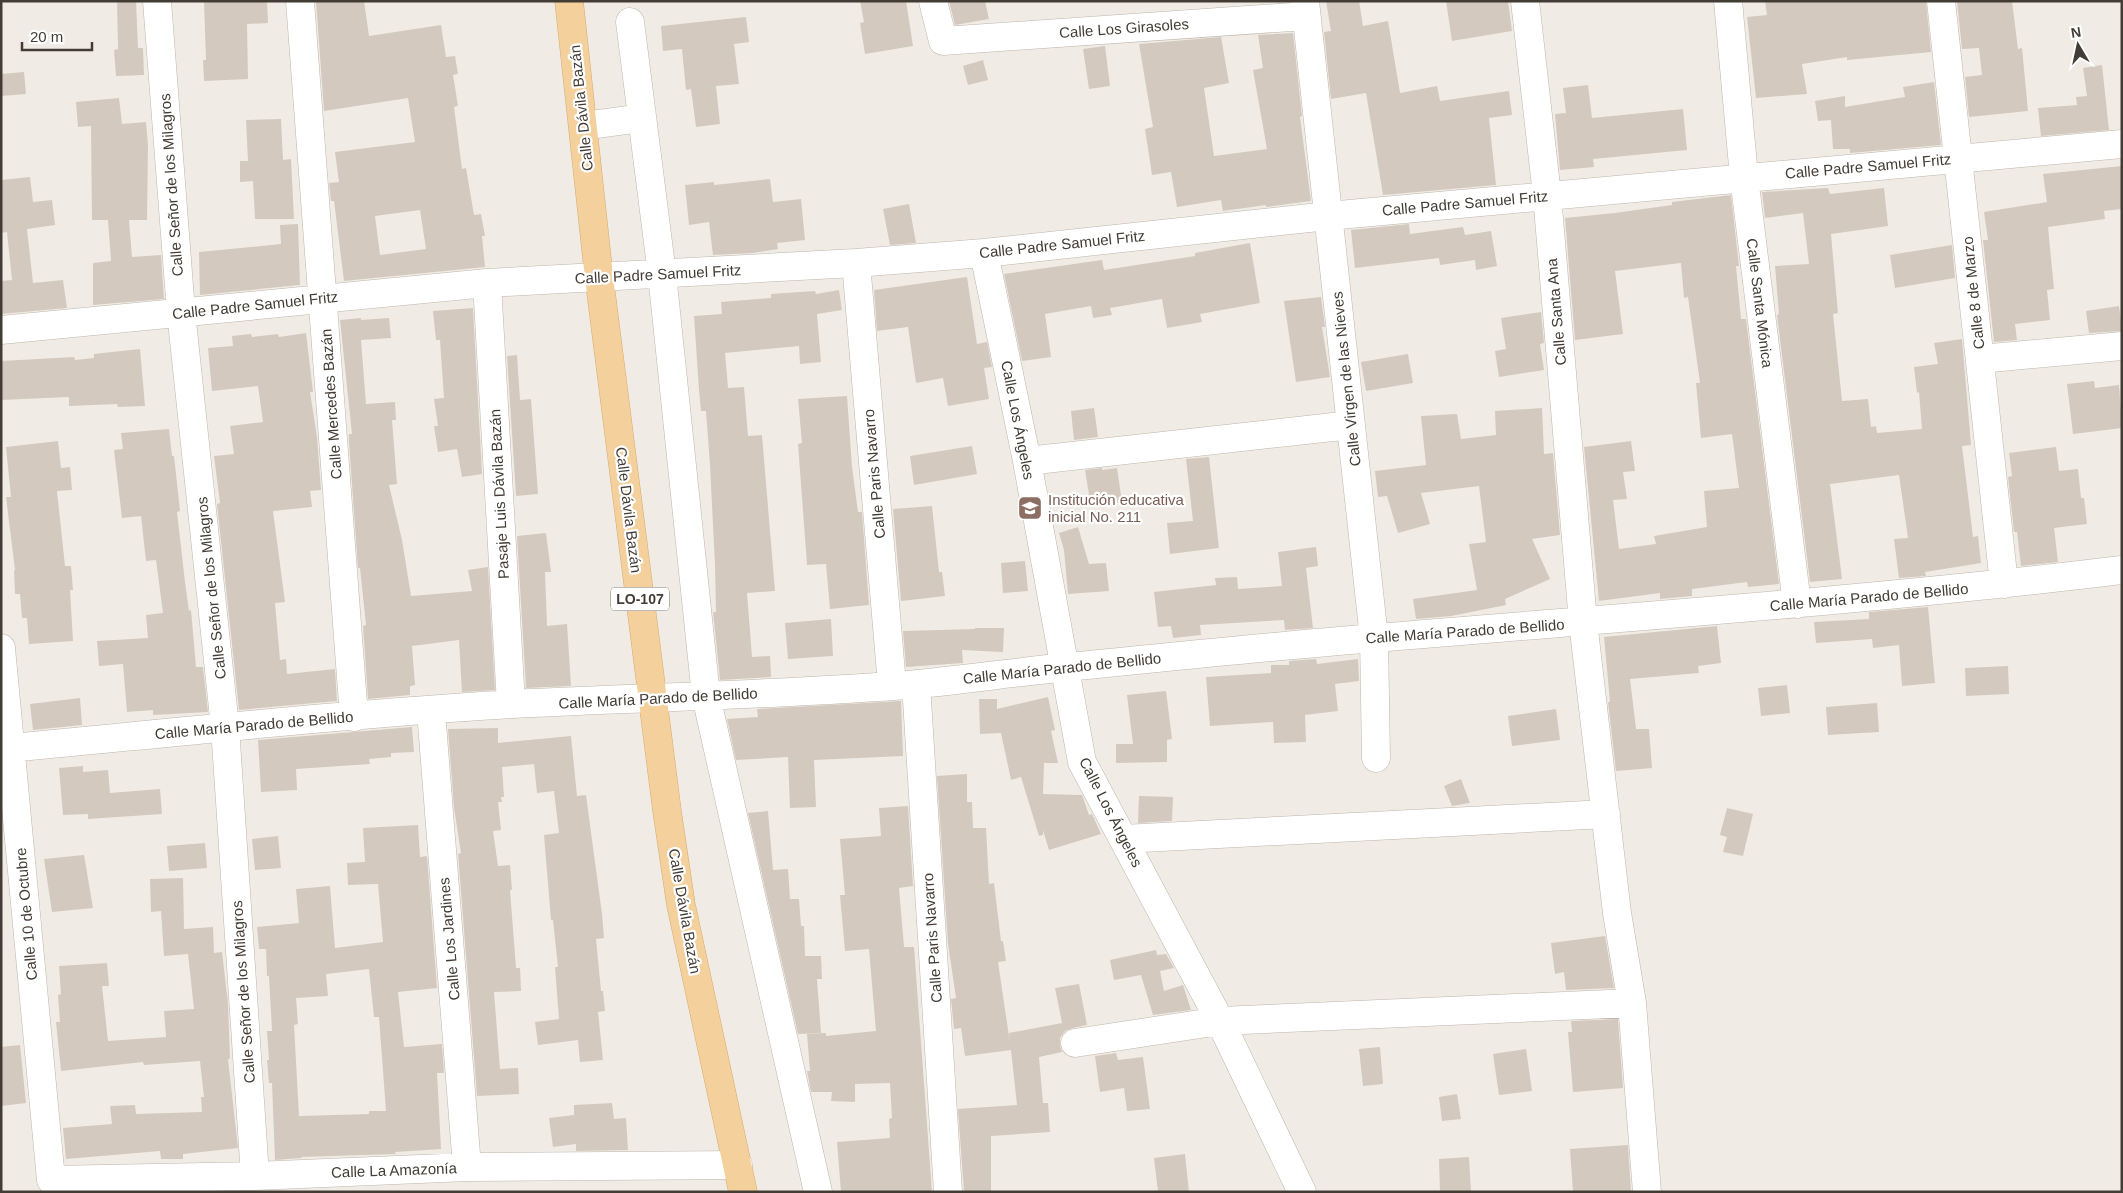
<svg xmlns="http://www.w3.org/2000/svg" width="2123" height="1193" font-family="Helvetica,sans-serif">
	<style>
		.building { fill: #d4c9bf; fill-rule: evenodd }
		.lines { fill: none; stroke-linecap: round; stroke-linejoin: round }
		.street-casing { stroke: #beb5ac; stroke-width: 29 }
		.primary-casing { stroke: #d6ab6e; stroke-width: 29 }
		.street { stroke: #fff; stroke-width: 28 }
		.primary { stroke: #f3d09c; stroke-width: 28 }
		.labels { text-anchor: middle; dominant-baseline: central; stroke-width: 4.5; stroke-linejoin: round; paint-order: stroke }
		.shield { fill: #fff; stroke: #7b7672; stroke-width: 1 }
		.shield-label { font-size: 14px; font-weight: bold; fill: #423c35 }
		.street-label { font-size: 15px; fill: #423c35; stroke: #fff }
		.education-label { font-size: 15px; fill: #785e54; stroke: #fff; text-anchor: start }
	</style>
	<rect width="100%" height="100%" fill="#f0ece5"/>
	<!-- building -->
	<path class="building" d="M117,1H136L138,48H143L144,75L116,76L114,50L118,49Z
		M204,1H267L268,23L247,24L248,79L204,81L203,60H206Z
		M316,1H364L369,36L441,25L446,57L455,56L458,74L453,75L458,106L454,107L462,169L466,168L474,215L481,214L485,236H482L485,267L344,281L334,201H331L329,183L339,182L335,152L415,142L408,98L324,111ZM420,210L426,249L380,255L375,216Z
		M860,1H906L913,46L865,54L860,23L864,22Z
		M949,1H985L989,19L955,25Z
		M1326,1H1359L1363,26L1388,21L1400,93L1437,86L1440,101L1509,91L1512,115L1489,118L1496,185L1383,195L1366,93L1331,99L1324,32L1331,31Z
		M1446,1H1508L1512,31L1452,41Z
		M1765,1H1926L1931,52L1847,60V57L1802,64L1807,94L1756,98L1747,17L1767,15Z
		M1957,1H2012L2018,49L2022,48L2028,111L1969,117L1965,77L1982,75L1979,48L1962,49Z
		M746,17L749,42L734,44L739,84L716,86L720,124L696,127L691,89L686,90L682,49L663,51L661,26Z
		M1293,33L1302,116L1300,117L1311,201L1266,207V205L1223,211L1221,200L1177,207L1171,172L1152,175L1145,129L1153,127L1139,44L1221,37L1229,83L1204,88L1214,156L1267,149L1253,70L1263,68L1258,35Z
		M1105,46L1110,86L1089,89L1083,49Z
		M983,60L988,80L968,85L963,66Z
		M2102,65L2109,130L2041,136L2038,108L2077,105L2076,97L2087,96L2083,68Z
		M24,72L26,94L1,96V74Z
		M1934,82L1941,145L1850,153V149H1833L1831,120L1818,121L1815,101L1845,96V107L1905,97L1903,87Z
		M1588,85L1592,118L1683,109L1687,150L1593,159L1594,167L1560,170L1555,114L1566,113L1563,88Z
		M119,98L122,124L146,122L148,145L147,220H129L132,257L161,255L164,299L93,305V263L111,261L108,220H92L91,126L78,127L76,102Z
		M281,119L283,160L291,159L294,219H255L253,181L240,182V161H248L246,120Z
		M2122,166V209L2104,211L2105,219L2048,227L2054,289L2047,290L2050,320L2015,324L2017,340L1994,342L1983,240H1988L1984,212L2047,202L2043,174Z
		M30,177L33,202L52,200L55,225L27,229L33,283L63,280L67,308L1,314V281L12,280L7,232L1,233V180Z
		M770,179L773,202L801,199L805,240L777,243L778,249L753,253L713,255L709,222L689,225L685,185L714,182V185Z
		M1828,188L1830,194L1884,188L1888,226L1831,234L1838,313L1833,314L1842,401L1868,399L1871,427L1876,426L1877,433L1922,429L1919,392L1917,393L1914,367L1938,364L1934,343L1962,339L1971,445L1962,446L1973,537L1978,536L1981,563L1925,572L1926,576L1899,578L1894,539L1908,538L1899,475L1830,484L1842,579L1810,582L1777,315L1779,314L1775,266L1809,264L1803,213L1765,218L1762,192Z
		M1731,195L1739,266H1736L1741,319H1746L1779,584L1748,587L1747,582L1692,589V596L1660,599V593L1599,601L1584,447L1631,441L1635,471L1623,472L1627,499L1613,500L1619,549L1656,544L1654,536L1707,527L1704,491L1739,488L1732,434L1701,438L1696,383H1700L1688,297L1684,298L1681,263L1615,271L1623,334L1575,340L1565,218L1615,213L1672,205V202Z
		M909,204L916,243L890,245L883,209Z
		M298,224L300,285L200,295L199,252L281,244L280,225Z
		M1409,224L1410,234L1463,227L1465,235L1491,231L1497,266L1476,270L1475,260L1440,265L1439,258L1355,268L1351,230Z
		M1250,243L1260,303L1200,314L1202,322L1167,328L1162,299L1110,308L1112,315L1093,318L1091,306L1045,314L1051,357L1022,361L1004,274L1102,260L1104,270L1195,256V253Z
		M1952,245L1955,278L1895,288L1890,255Z
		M967,277L977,344L987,342L992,367L984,368L989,399L948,406L943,378L916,383L908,327L877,331L874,290Z
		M839,290L842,310L817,314L821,362L800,364L799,346L725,353L728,388L744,387L748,436L762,435L775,591L747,593L752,657L770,656L771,677L720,680L713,612H716L715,565L710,465L706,411H701L699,390L694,316L722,314L721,302L771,298V294L815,291L816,294Z
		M1321,297L1325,327H1322L1330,377L1296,382L1284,301Z
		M2119,306L2122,331L2089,333L2086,311Z
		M473,308L482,474L462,477L457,449L438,452L434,426H438L434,399L444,398L440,340H436L433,311Z
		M1541,312L1544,343L1540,344L1544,370L1499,377L1495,351L1506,349L1501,318Z
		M361,318V320L389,318L391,338L361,340L366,404L395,402L396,420H392L397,484L389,485L402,540L411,596L472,591L468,570L488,567L495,690L462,692L459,640L412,646L415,685L410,686V695L368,699L363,626L366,625L360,568H358L349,442V434H352L340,320Z
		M306,333L313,392H310L317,437L321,490L310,491L312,507L273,511L285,602L275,603L280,660L286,659L287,674L335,669L337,701L239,710L217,504L220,503L214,456L234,454L230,426L263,422L258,386L212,391L208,348L233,346L232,336L251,334L252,337L278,334L279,337Z
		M140,349L145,406L118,407L117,404L69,406V397L1,400V361L74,357L75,360L94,358V354Z
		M1408,354L1413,383L1366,391L1361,362Z
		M517,355L520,400L531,399L538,494L516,496L507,356Z
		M2094,381L2095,388L2119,385L2122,428L2073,434L2067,384Z
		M847,396L852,467L858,512H862L869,605L830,609L826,564L807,565L798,444L802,443L798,399Z
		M1094,408L1098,437L1074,440L1071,411Z
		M1542,408L1544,454L1553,453L1560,535L1532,539L1550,579L1505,599L1506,605L1451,616L1416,619L1413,599L1477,590L1469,544L1486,542L1479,486L1421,493L1430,524L1398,533L1387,496L1378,497L1375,471L1426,465L1421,416L1457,414L1461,439L1496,435L1495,411Z
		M169,429L172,456H174L180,511L177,512L185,582L189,611L191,610L196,667H203L208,712L153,715V710L127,712L123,664L99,666L97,641L148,638L146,615L163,613L156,560L146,561L141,516L122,518L114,450L123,449L121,433Z
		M58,441L61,468L70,467L72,490L57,491L65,566H71L73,590H70L73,641L29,644L27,618H22L20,594H15L14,570H15L6,497H11L6,447Z
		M972,446L977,474L914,485L910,456Z
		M2056,447L2059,471L2078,469L2081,498H2084L2087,524L2054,528L2058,562L2021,566L2017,532H2014L2008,477L2012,476L2009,453Z
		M1209,457L1219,548L1170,554L1167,523L1193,521L1186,459Z
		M1102,468V470L1117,468L1122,502L1091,507L1085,470Z
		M932,506L939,572H942L945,596L901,601L893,509Z
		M1078,527L1089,564L1106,563L1109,591L1068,594L1064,550L1059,533Z
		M546,533L551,572H545L547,626L567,624L571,686L526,688L517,536Z
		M1316,547L1318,566L1306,568L1313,628L1285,630L1284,620L1200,625L1201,635L1173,638L1171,626L1158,627L1154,592L1216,585L1215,578L1237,577L1238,589L1282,586L1278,552Z
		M1025,561L1028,591L1003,593L1001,563Z
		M1928,607L1935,683L1902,686L1899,645L1873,648L1872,639L1816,643L1814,622L1869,619V612Z
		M831,619L833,656L788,659L785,623Z
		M1717,626L1721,663L1698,666L1699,673L1630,679L1636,729H1649L1652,768L1616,771L1608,702H1610L1604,637Z
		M975,628H1004L1003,652L962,650L963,663L906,667L903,631L975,629Z
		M1316,659L1317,664L1358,659L1359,681L1335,684L1338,711L1305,715L1306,742L1274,743L1273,722L1210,726L1206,677L1271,673V665H1289V661Z
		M2008,666L2009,694L1966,696L1965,668Z
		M1787,685L1790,713L1761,716L1758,688Z
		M1166,691L1172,739L1167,740V762L1116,763V744H1133L1127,695Z
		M1048,697L1055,730L1051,731L1058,763H1044L1043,794L1082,795L1089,815L1092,814L1101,834L1049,850L1043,830V835L1039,836L1021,777L1011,780L1001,733L980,734L979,699H997V709Z
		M80,698L82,725L33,730L30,704Z
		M901,701L903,756L814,760L816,807L790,808L788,757L736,760L727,719L758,717L757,709Z
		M1877,703L1879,732L1828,735L1826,707Z
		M1556,709L1560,740L1512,746L1508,716Z
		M412,727L414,752L391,753V757L369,759L370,764L296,769L297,790L261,792L258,740Z
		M498,728V743L571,736L577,796L586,795L602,914L604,938L596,939L601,991H603L605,1011L598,1012L603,1060L580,1062L578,1040L538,1045L535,1022L559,1019L555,967H558L553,920H551L544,835L559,833L554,791L537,793L534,764L502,767L504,797H501L502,802H498L501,830L493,831L498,866L510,865L512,890H510L516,968H520L521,991L494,992L500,1069L518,1068L519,1094L477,1096L458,854L461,853L454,808L448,729Z
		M83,766V772L108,770L110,793L160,789L162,814L88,819V814L63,815L59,768Z
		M967,774V802H972L973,828H986L989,884L994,883L1001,941H1003L1006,961L998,962L1010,1043L1009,1033L1062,1023L1055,988L1079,984L1087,1025L1073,1028L1065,1031L1060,1038V1045L1062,1052L1039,1057L1043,1103H1048L1050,1132L991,1136V1192H964L958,1109L1017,1105L1011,1050L965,1056L961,1028L954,1029L951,999L956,998L948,944L937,776Z
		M1461,779L1470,803L1452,806L1444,786Z
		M1139,796L1173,797L1172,821L1138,823Z
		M908,806L913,886L899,888L904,947H914L932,1192H841L837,1142L890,1138L889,1119L892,1118L890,1083L855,1084V1102L831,1101L832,1092H811L807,1071H810L807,1034L826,1033V1036L876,1031L869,949L845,951L840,895H845L840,839L881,836L879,808Z
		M1727,808L1753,814L1743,856L1723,852L1727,837L1720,835Z
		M768,811L773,870L788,869L790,899H799L801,926H804L805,956H821L822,979H817L821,1033L798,1034L748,813Z
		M418,825L420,857L427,856L437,988L398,992L404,1047L442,1044L444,1073H437L441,1149L395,1152L396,1154L301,1157L302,1158L275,1160L272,1083H269L267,1060H269L267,1031H272L269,976H267L266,949H259L257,927L299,923L296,889L330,886L335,948L383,942L378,884L348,885L347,863L365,862L363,828ZM369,969L374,1017H379L386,1111H369V1114L299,1116L294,1025L298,1024L296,998L328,996L326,974Z
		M278,836L281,868L255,870L252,839Z
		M205,843L207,868L169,871L167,846Z
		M84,855L93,908L52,912L44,859Z
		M183,878L184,929L213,927L214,953L222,952L228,1003L230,1059H228L238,1148L183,1154V1159H161L160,1151L66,1159L63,1128L112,1124L110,1106L135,1105L136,1114L202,1112L201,1097H204L200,1061L144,1065L143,1062L61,1071L56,1022H60L58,995L61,994L59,966L107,963L109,986H102L108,1041L166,1037L164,1011L194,1009L188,954L164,956L161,911L151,912L150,879Z
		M1605,936L1614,988L1566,990L1564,972L1555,974L1551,943Z
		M1156,950L1157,955L1166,954L1174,968L1160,971L1164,991L1183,985L1191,1010L1153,1015L1141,975L1114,980L1110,960Z
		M1618,1019L1623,1088L1573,1092L1568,1032H1572L1571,1021Z
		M20,1045L26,1103L1,1106V1047Z
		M1380,1047L1383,1084L1363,1086L1359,1049Z
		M1526,1049L1532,1091L1499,1095L1493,1054Z
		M1116,1053L1118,1060L1143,1057L1150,1109L1127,1111L1124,1088L1100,1092L1095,1056Z
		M1457,1094L1461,1119L1442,1121L1439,1097Z
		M612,1103L614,1119L626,1118L628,1150L576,1151V1144L553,1147L549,1118L574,1115V1105Z
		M1628,1145L1631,1192H1573L1570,1149Z
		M1185,1154L1189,1192H1158L1154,1158Z
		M1469,1157L1471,1192H1440L1439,1159Z"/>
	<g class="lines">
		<defs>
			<path id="street" d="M157,1L181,312L225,727L255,1176
				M300,1L354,717
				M933,1L943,41L1306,16
				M1305,1L1374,638L1376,758
				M1525,1L1547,195L1583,622L1617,913L1632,1003L1647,1192
				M1728,1L1744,177L1797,604
				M1941,1L2004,584
				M630,22L662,274L706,696L818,1192
				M583,126L642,118
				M984,253L1027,461L1082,762L1220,1021L1302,1192
				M856,263L892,685
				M487,283L511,704
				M1,330L487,283L856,263L984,253L1328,216L2122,144
				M1980,359L2122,346
				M1027,461L1351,425
				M1,648L51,1180L255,1176L467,1167L738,1165
				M916,684L948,1192
				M431,711L467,1167
				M1,749C171,733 342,714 513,704C648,697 784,695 919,684C968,679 1018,672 1067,667C1170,657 1273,646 1376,638C1625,617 1874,600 2122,570
				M1123,839L1606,814
				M1075,1043L1220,1021L1632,1003"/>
			<path id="primary" d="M569,1L599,277L667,811L681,905L743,1192"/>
		</defs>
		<!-- street casing -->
		<use href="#street" class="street-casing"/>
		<!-- primary casing -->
		<use href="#primary" class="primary-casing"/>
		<!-- street -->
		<use href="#street" class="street"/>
		<!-- primary -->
		<use href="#primary" class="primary"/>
	</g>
	<!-- icons -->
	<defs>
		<symbol id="school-square" viewBox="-11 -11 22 22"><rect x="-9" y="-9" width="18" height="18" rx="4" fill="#8d6e63" stroke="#fff"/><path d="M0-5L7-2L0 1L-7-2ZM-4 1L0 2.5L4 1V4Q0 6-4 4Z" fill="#fff"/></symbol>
	</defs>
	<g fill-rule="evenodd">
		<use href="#school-square" x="1016" y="494" width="28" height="28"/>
	</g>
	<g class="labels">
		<!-- shield labels -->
		<rect class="shield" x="611" y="587.5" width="58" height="23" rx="4"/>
		<g class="shield-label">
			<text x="640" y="599">LO-107</text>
		</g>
		<!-- street labels -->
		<g class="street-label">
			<text transform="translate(1124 28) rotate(-4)">Calle Los Girasoles</text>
			<text transform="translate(581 108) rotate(-96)">Calle Dávila Bazán</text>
			<text transform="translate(1868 166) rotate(-5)">Calle Padre Samuel Fritz</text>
			<text transform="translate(171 185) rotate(-94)">Calle Señor de los Milagros</text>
			<text transform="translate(1465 203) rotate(-5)">Calle Padre Samuel Fritz</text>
			<text transform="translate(1062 244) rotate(-6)">Calle Padre Samuel Fritz</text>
			<text transform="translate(658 274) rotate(-3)">Calle Padre Samuel Fritz</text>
			<text transform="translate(1973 293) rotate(-96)">Calle 8 de Marzo</text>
			<text transform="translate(1760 303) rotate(83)">Calle Santa Mónica</text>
			<text transform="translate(255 305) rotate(-6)">Calle Padre Samuel Fritz</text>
			<text transform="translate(1556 312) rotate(-95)">Calle Santa Ana</text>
			<text transform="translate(1346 379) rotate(-96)">Calle Virgen de las Nieves</text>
			<text transform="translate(331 404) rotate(-94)">Calle Mercedes Bazán</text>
			<text transform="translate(1018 420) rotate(79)">Calle Los Ángeles</text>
			<text transform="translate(874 474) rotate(-95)">Calle Paris Navarro</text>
			<text transform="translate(499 494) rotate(-93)">Pasaje Luis Dávila Bazán</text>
			<text transform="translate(629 510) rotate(83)">Calle Dávila Bazán</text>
			<text transform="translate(211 588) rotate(-96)">Calle Señor de los Milagros</text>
			<text transform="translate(1869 597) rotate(-5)">Calle María Parado de Bellido</text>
			<text transform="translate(1465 631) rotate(-4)">Calle María Parado de Bellido</text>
			<text transform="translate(1062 668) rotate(-6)">Calle María Parado de Bellido</text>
			<text transform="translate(658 698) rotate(-3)">Calle María Parado de Bellido</text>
			<text transform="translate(254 725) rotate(-5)">Calle María Parado de Bellido</text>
			<text transform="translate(1111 812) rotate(63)">Calle Los Ángeles</text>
			<text transform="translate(685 911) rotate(80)">Calle Dávila Bazán</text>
			<text transform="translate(26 914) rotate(-95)">Calle 10 de Octubre</text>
			<text transform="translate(932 938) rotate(-94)">Calle Paris Navarro</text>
			<text transform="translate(449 939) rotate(-95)">Calle Los Jardines</text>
			<text transform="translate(243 992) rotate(-94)">Calle Señor de los Milagros</text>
			<text transform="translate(394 1170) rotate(-2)">Calle La Amazonía</text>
		</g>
		<!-- education labels -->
		<g class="education-label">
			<text x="1048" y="499">Institución educativa<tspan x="1048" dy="17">inicial No. 211</tspan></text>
		</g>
	</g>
	<!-- border -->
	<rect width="2123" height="1193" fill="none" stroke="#423c35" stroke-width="5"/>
	<!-- north arrow -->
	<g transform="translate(2078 45) rotate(351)" stroke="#ffffff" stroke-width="4" paint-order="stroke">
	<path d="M0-4L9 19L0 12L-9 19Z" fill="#423c35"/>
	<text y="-8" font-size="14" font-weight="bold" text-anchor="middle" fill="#423c35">N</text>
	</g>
	<!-- scale -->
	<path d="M22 42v8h70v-8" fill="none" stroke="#423c35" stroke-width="2.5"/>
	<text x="30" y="42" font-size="15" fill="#423c35" stroke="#ffffff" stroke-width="4" paint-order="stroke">20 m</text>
</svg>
